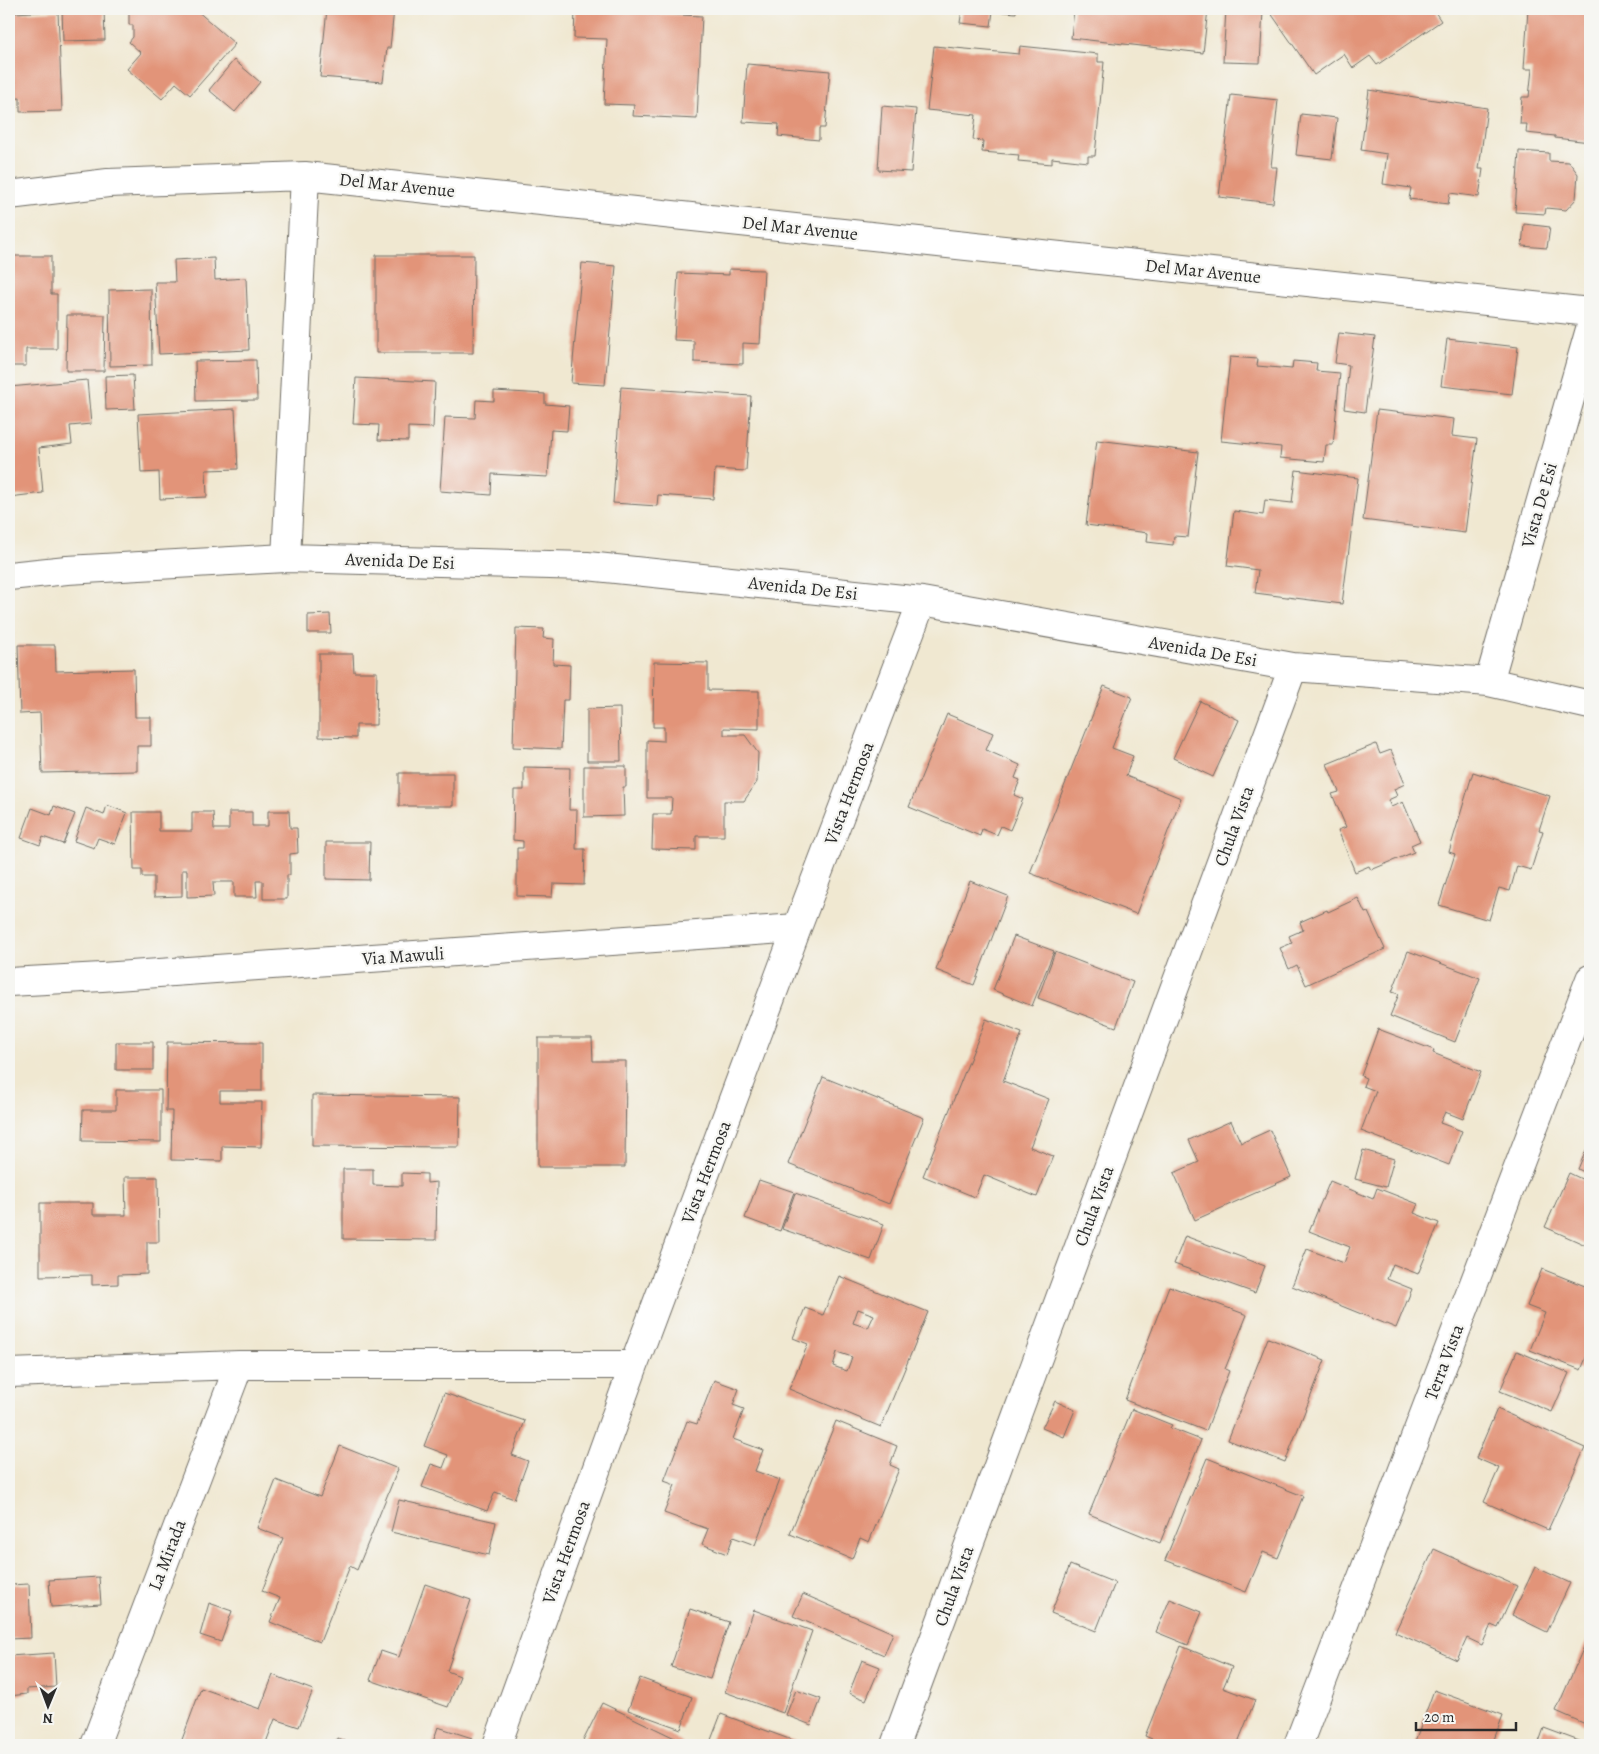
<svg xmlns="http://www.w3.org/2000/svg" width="1599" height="1754" font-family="Alegreya,serif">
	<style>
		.building { fill: #e29479; fill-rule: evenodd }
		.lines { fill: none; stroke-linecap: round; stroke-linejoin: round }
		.minor-casing { stroke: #706d65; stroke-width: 30 }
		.minor { stroke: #fff; stroke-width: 28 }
		.labels { text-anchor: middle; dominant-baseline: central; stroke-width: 4.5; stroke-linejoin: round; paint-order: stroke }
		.street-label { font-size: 18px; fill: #2b2b2b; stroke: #f6f6f2 }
	</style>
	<rect width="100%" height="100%" fill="#f6f6f2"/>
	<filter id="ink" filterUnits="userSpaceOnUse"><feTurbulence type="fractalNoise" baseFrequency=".02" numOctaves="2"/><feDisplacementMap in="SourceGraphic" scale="10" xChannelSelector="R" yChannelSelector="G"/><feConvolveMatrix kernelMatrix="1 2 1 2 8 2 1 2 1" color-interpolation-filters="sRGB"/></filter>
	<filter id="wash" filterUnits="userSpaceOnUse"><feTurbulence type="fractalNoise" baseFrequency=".0096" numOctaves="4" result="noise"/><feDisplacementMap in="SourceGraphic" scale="20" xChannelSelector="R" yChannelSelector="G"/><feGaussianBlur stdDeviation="1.12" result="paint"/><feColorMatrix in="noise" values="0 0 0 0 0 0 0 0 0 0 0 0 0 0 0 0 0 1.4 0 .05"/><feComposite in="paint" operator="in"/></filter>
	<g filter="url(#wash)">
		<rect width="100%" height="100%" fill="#f0e8d1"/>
		<g id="blocks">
			<!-- building -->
			<path class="building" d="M9,9H12V13L58,11L62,111L20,112V98L9,99Z
				M62,9H104L105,40L63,41Z
				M129,9H195L235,44L190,95L176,83L162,99L127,69L141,53L129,42L133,37V25H129Z
				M327,9H394L390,48H387L383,82L320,77Z
				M962,9H1016V13L993,11L991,26L960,23Z
				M1074,9H1208L1203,53L1071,38Z
				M1226,9L1263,11L1260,63L1223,62Z
				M1268,9H1433L1441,21L1377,65L1370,56L1353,68L1344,54L1314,75Z
				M1528,9L1590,13V142L1555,138V136L1526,133L1527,124H1520L1522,97H1529L1532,69H1524Z
				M575,10L702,16L697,119L633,116L634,105L604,104L607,39L574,38Z
				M934,46L1019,54L1020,46L1098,54V62H1104L1095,156H1088V162L1052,158V164L1018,161L1019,155L982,152L983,141L973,140L976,115L927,110Z
				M234,60L260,82L235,112L209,90Z
				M747,64L830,71L825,128H819V140L778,136L779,124L743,122Z
				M1369,90L1487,108L1479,169H1483L1479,197L1450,193L1448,204L1409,199L1411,188L1383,184L1387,154L1361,150Z
				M1231,95L1278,100L1271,167H1277L1273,203L1219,197Z
				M882,106L916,109L911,172L878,170Z
				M1301,114L1337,118L1332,159L1296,155Z
				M1519,151L1549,153V161L1569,162L1578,174L1576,199L1566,210L1546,208L1545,214L1515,212Z
				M1524,224L1550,227L1547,248L1522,246Z
				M376,255H474L473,353H376Z
				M9,256H51V294H57V349H26V366H9Z
				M214,258L215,280L246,278L249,350L159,354L155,282H175L174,260Z
				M582,263L616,266L605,385L571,383Z
				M729,269L764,270L760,344L743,343V364L694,362V341L674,340L678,273L729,275Z
				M151,289L152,365L110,366L109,290Z
				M67,315H105L104,371H66Z
				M1339,333L1375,337L1365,412L1344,409L1349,365L1335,363Z
				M1447,339L1518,347L1512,394L1441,386Z
				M1230,357L1258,359L1257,366L1292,369L1293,361L1317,363L1316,371L1340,373L1333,445H1326L1324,462L1280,458L1281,447L1221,441Z
				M256,360L257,400L196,401L195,361Z
				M133,375L135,409L106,410L105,376Z
				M356,378L435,382L433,428L408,427V441L378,440L379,425L353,424Z
				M87,380L91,424L70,426L72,444L39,448L43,493L9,497V387Z
				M621,387L751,396L746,471L715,469L713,499L658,495L657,506L613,503Z
				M494,391L545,394V404L569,406L567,431L551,430L548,477L492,474L491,495L440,491L445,417L475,418L476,400L494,401Z
				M235,409L238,469L206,470L207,497L160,499L159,472L141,473L138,414Z
				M1377,410L1454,419L1452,436L1477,439L1465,533L1363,520Z
				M1097,440L1198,452L1188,537L1174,536L1173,545L1147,542L1148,533L1086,525Z
				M1296,470L1358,478L1342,604L1255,593L1258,570L1227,566L1234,511L1263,515L1265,500L1292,503Z
				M330,614L331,633H308V615Z
				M516,628L544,629L543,638L554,639L553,664L570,665L569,700H563L561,749L513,747Z
				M18,645H55L56,671L134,669L135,717H151V746H137V771L42,773L40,713L20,714Z
				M319,654H353L354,672H377L376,725H356V738L319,737Z
				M654,662L708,663V690L759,691V729L724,728V735H745L758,753L757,782L744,801H724V836H696V850L652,849L653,814H671L672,798H647V740L664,741V727H653Z
				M1104,686L1132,697L1112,748L1133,756L1126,776L1181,798L1136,914L1030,873Z
				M1200,701L1239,720L1213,777L1173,758Z
				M620,708L621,761H587V709Z
				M947,714L993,733L986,750L1020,765L1015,778L1020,780L1014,795L1023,799L1010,830L1001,826L997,835L982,829L980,836L909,807Z
				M1376,744L1380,754L1391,750L1405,784L1394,789L1397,796L1388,800L1391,807L1403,802L1420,841L1411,845L1414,852L1371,870L1369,866L1355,872L1338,830L1346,827L1332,794L1339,792L1327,764Z
				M584,766H626V787H623L624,816L584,817Z
				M524,767L570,768L569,810H577L576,849H585L584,885L553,884L552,897L517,896V848H523V841L513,840L514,790H524Z
				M1473,772L1550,796L1539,830L1543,831L1531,870L1517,866L1510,891L1499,888L1489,920L1439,905L1455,854L1449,852Z
				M399,773H453V806H399Z
				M107,805L127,813L115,844L98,838L94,848L74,841L86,808L104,815Z
				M54,806L75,814L63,844L43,837L40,845L21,838L32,808L51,815Z
				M268,811H289L290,828H297L298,853L290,854V875H287V899H263V881H256L257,897H234V882H213L214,896L187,897V870H182V896L154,897V877H142V870H134L133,812H159V831H192V812H213L214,829H229V812H252V826H268Z
				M326,842H370L369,880L326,879Z
				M970,881L1008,896L974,985L936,970Z
				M1358,898L1365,913L1368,912L1385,949L1306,985L1297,965L1289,969L1280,948L1292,943L1289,936L1303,930L1300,922L1327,910L1328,912Z
				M1014,936L1054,951L1032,1006L993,990Z
				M1408,951L1480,978L1455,1042L1390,1016L1399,994L1392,992Z
				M1055,952L1133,982L1116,1027L1038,998Z
				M986,1019L1022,1033L1003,1081L1049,1099L1030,1147L1053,1156L1037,1197L984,1175L975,1197L923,1176Z
				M1378,1029L1434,1050L1433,1053L1481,1072L1463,1119L1445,1112L1440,1123L1462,1131L1449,1165L1361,1131L1376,1091L1363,1086L1366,1078L1361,1076Z
				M538,1038H592L593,1061H626L625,1167H538Z
				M116,1042H153V1070H116Z
				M167,1042L262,1043V1091H220V1102H262L261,1147L222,1146V1161L171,1160L172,1111H166Z
				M823,1077L924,1118L889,1204L788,1164Z
				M116,1090H161V1142L82,1141L83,1110H116Z
				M312,1095L460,1097L459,1147L312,1146Z
				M1231,1121L1241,1143L1270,1130L1291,1177L1195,1220L1174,1173L1199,1162L1189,1140Z
				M1590,1141V1175L1578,1169Z
				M1363,1150L1394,1159L1386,1187L1355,1179Z
				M343,1169H373V1185L402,1186V1173L427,1174V1183L437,1182L436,1240L343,1239Z
				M1569,1173L1590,1183V1247L1545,1227Z
				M125,1177H158L159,1242H147V1274L118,1275V1284L92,1285V1275L40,1276V1203H93V1215H126Z
				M759,1180L794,1192L780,1231L745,1218Z
				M1330,1181L1373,1199L1377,1188L1418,1204L1414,1213L1439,1223L1418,1274L1393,1264L1387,1279L1412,1289L1396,1328L1292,1286L1307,1249L1344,1263L1350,1247L1309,1231Z
				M795,1193L884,1224L871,1260L782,1229Z
				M1185,1236L1265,1266L1255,1293L1174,1264Z
				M1542,1269L1590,1288V1348L1581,1370L1530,1350L1545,1313L1527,1306Z
				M839,1276L928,1312L881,1427L789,1389L808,1344L793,1338L805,1308L823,1315ZM858,1309L874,1315L868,1328L853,1323ZM837,1352L852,1357L847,1371L833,1366Z
				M1169,1286L1247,1315L1225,1369L1229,1371L1206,1431L1125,1400Z
				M1268,1338L1325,1360L1285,1462L1228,1440Z
				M1517,1351L1569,1373L1552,1412L1500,1391Z
				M714,1380L739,1389L733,1405L744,1409L733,1439L763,1450L755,1471L780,1480L755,1545L733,1537L727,1554L702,1544L708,1529L664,1513L675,1485L664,1481L687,1421L697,1424Z
				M444,1393L525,1421L512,1455L528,1461L514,1499L495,1492L487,1511L422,1487L431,1464L443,1468L448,1455L424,1446Z
				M1055,1401L1075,1410L1064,1437L1042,1428Z
				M1132,1409L1172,1425L1170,1428L1201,1440L1160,1543L1089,1514Z
				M1497,1409L1585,1448L1548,1530L1484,1502L1499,1468L1476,1458Z
				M836,1421L897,1446L890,1465L899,1469L869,1542L860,1538L852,1559L790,1534Z
				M340,1446L398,1469L357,1570L350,1566L320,1642L270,1622L280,1598L262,1591L283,1538L257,1528L276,1480L320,1497Z
				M1207,1458L1303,1496L1278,1558L1263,1552L1246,1592L1165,1560Z
				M399,1500L496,1522L489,1555L391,1532Z
				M1434,1549L1517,1586L1498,1628L1491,1625L1482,1645L1467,1638L1457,1660L1395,1632Z
				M1070,1565L1115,1583L1096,1631L1051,1613Z
				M1535,1567L1570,1583L1547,1632L1512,1615Z
				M99,1577L101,1604L51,1607L49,1580Z
				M29,1584L31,1638L9,1639V1585Z
				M425,1584L471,1600L447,1671L460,1676L448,1707L370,1680L381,1651L399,1657Z
				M803,1594L893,1633L884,1655L793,1616Z
				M1170,1599L1202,1612L1188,1645L1156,1632Z
				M209,1603L232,1611L221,1642L200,1635Z
				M690,1609L729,1622L710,1679L671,1667Z
				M754,1610L812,1631L783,1713L725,1692Z
				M1590,1633V1726L1556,1711Z
				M1181,1646L1232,1667L1223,1688L1255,1700L1237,1745H1166L1145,1736Z
				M54,1653L56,1687L27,1689V1694L9,1696V1656Z
				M862,1660L880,1667L866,1700L849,1693Z
				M273,1675L313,1690L299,1727L275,1719L265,1745H180L201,1688L260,1709Z
				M640,1678L692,1697L681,1729L628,1710Z
				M796,1690L821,1699L811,1725L786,1715Z
				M1434,1690L1503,1715L1492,1745H1414Z
				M602,1703L683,1742L681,1745H581Z
				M721,1714L800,1743L799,1745H763L752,1741L744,1745H709Z
				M438,1727L472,1738L469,1745H432Z
				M1544,1728L1590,1745H1538Z
				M337,1738L355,1745H334Z"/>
		</g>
	</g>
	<g filter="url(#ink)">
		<use href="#blocks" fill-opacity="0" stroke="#706d65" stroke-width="1"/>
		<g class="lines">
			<defs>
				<path id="minor" d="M9,195L108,183L305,176L1590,312
					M286,558L305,176
					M9,576L67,570L286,558L587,566L922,601L1293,667L1489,682L1590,705
					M1489,682L1590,329
					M9,982L102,977L797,928
					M9,1373L239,1365H634
					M95,1745L239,1365
					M497,1745L634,1365L797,928L922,601
					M895,1745L1293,667
					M1298,1745L1590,979"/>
			</defs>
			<!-- minor casing -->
			<use href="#minor" class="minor-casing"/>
			<!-- minor -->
			<use href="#minor" class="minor"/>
		</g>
	</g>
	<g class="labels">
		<!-- street labels -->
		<g class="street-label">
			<text transform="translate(397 185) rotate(6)">Del Mar Avenue</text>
			<text transform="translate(800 228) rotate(6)">Del Mar Avenue</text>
			<text transform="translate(1203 271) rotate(6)">Del Mar Avenue</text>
			<text transform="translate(1539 505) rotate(-74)">Vista De Esi</text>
			<text transform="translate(400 561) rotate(2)">Avenida De Esi</text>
			<text transform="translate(803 588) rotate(6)">Avenida De Esi</text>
			<text transform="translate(1203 651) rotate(10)">Avenida De Esi</text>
			<text transform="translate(849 793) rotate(-69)">Vista Hermosa</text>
			<text transform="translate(1234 826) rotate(-70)">Chula Vista</text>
			<text transform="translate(403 956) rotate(-4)">Via Mawuli</text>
			<text transform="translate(706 1172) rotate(-69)">Vista Hermosa</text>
			<text transform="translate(1094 1206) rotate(-70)">Chula Vista</text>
			<text transform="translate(1444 1362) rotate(-69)">Terra Vista</text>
			<text transform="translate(566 1552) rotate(-70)">Vista Hermosa</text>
			<text transform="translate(167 1555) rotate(-69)">La Mirada</text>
			<text transform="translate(954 1586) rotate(-70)">Chula Vista</text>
		</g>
	</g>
	<!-- margin -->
	<rect width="1599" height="1754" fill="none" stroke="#f6f6f2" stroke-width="30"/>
	<!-- north arrow -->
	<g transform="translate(48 1706) rotate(181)" stroke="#f6f6f2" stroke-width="4" paint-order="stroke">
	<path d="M0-4L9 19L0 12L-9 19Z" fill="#2b2b2b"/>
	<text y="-8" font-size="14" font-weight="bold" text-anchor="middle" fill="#2b2b2b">N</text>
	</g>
	<!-- scale -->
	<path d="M1416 1722v8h100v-8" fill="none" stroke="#2b2b2b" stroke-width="2.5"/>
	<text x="1424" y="1722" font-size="15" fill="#2b2b2b" stroke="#f6f6f2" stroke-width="4" paint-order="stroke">20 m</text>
</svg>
